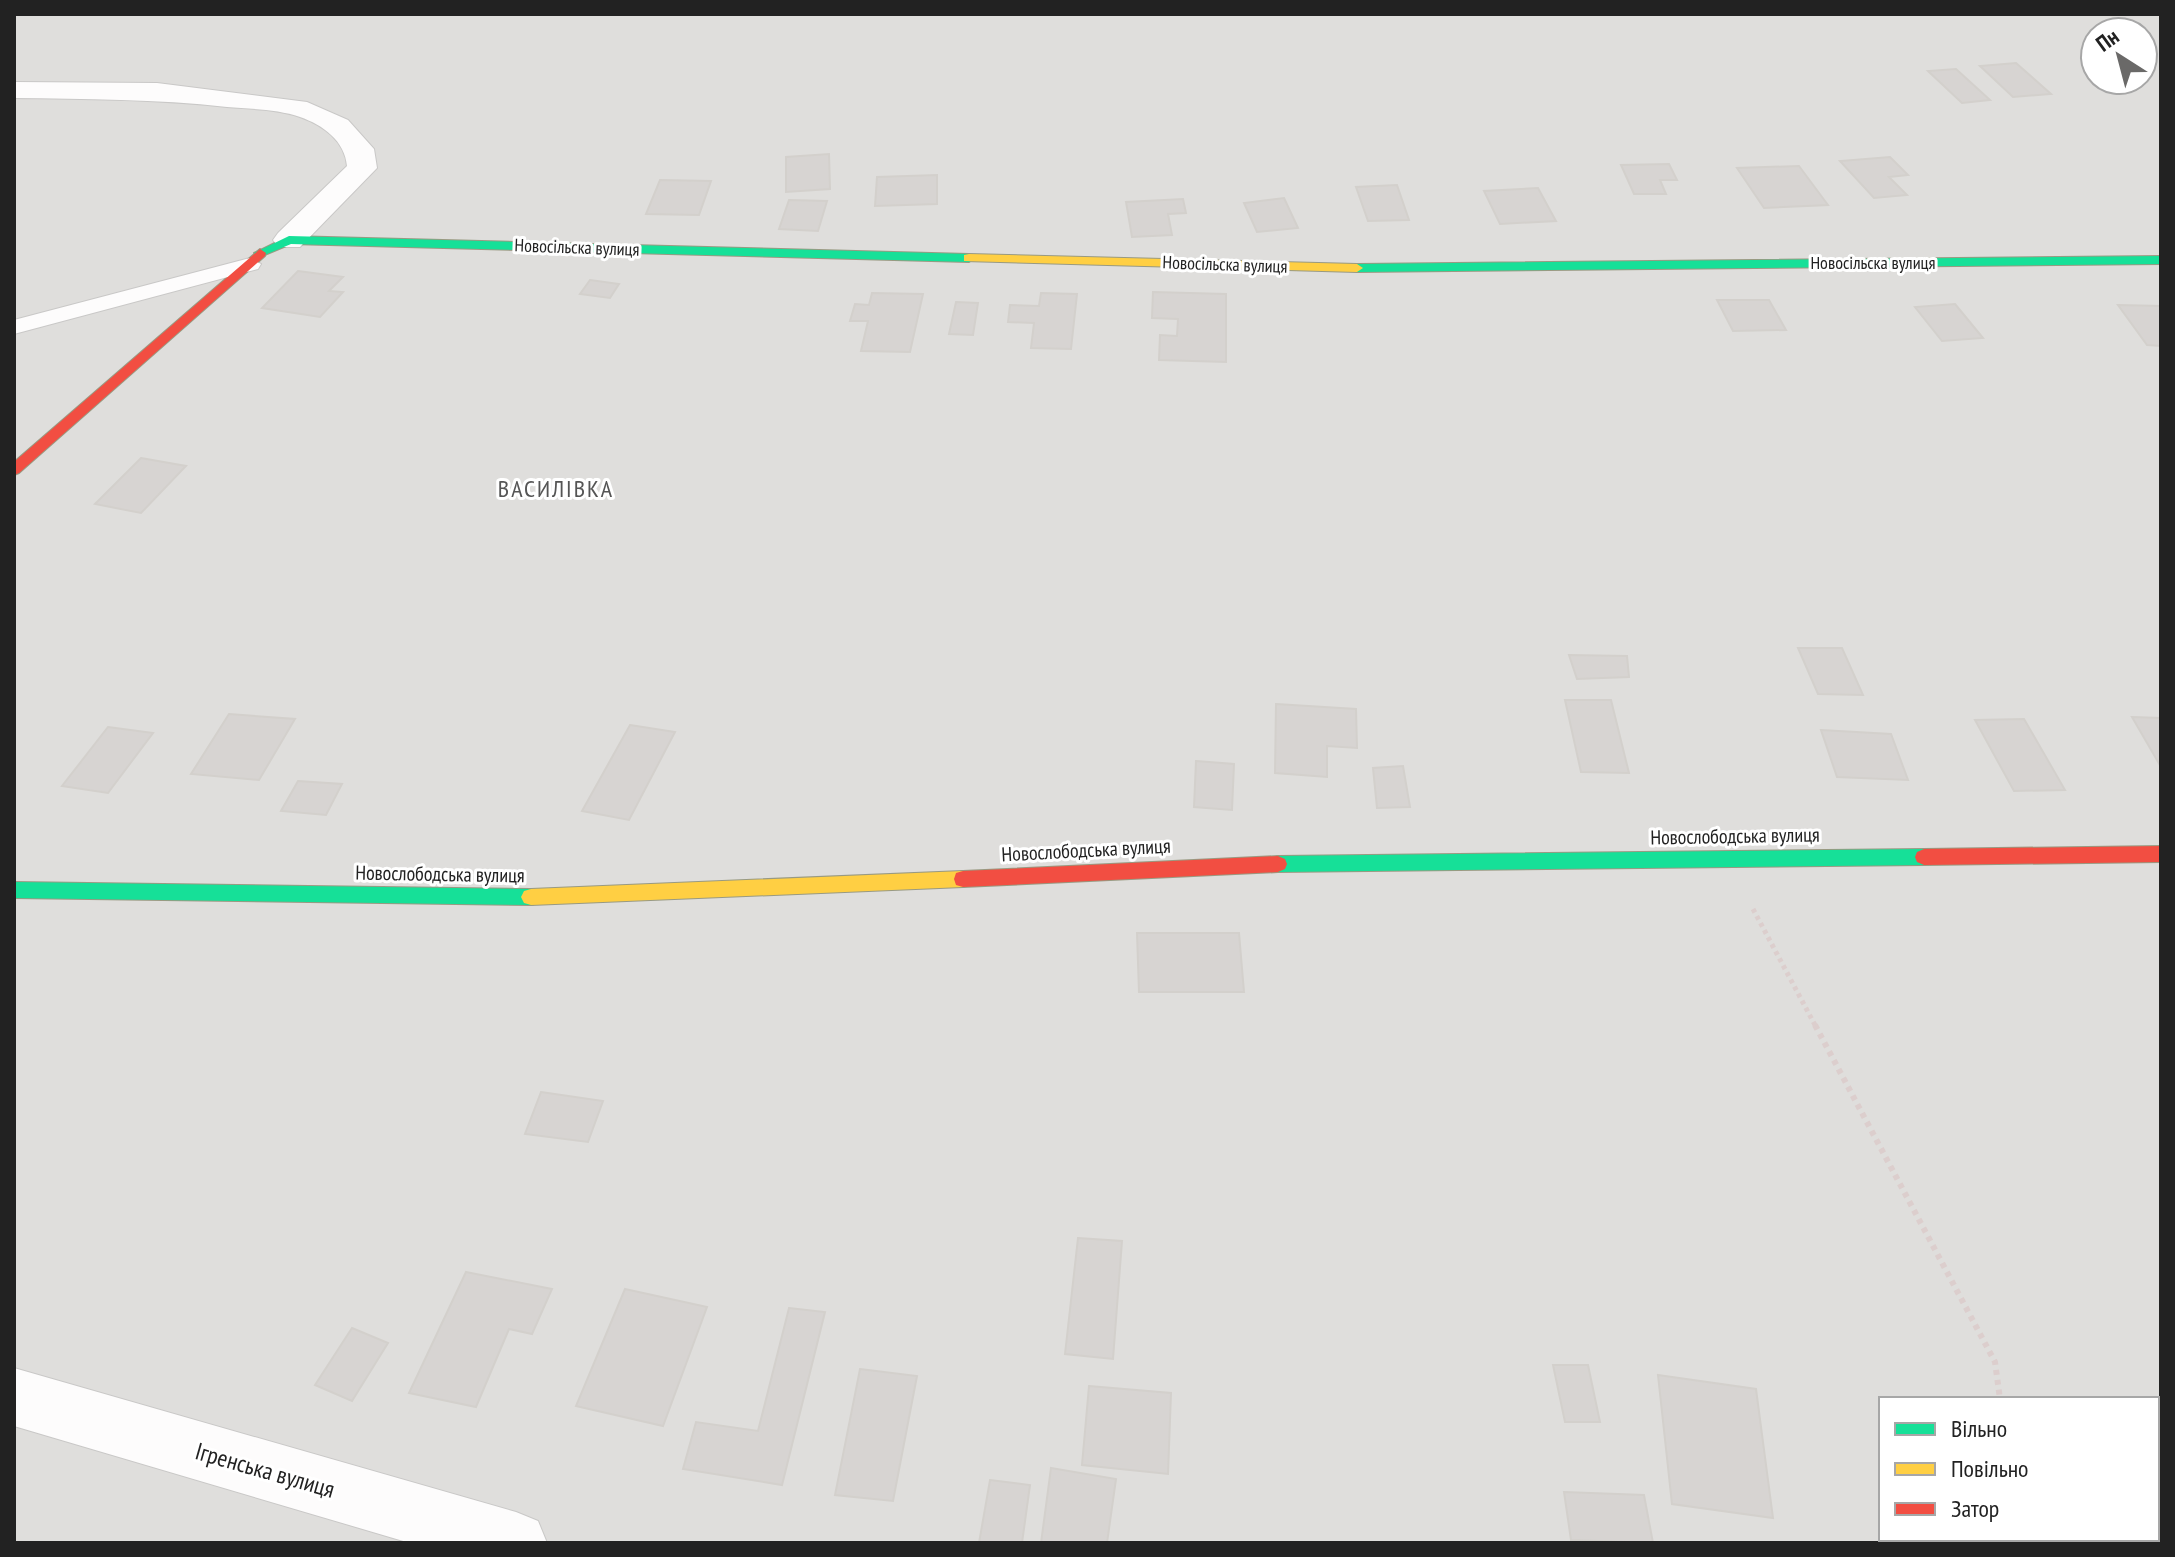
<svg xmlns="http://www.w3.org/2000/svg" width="2175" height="1557" font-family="'PT Sans Narrow',sans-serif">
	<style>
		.residential { fill: #dfdedc; fill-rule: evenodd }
		.building { fill: #d7d4d2; stroke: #d3d0cc; stroke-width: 2 }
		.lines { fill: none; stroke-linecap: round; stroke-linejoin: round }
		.lane-casing { stroke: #c9c8c7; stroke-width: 2 }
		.street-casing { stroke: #c9c8c7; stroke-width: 2 }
		.fast-casing { stroke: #999a82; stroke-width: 2 }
		.slow-casing { stroke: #999a82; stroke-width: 2 }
		.jam-casing { stroke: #999a82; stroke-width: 2 }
		.path-far1 { stroke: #dccecd; stroke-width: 5; stroke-dasharray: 4 4; stroke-linecap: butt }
		.path { stroke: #dccecd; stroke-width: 6; stroke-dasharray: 5 5; stroke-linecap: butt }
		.lane { fill: #fdfcfc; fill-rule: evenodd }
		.street { fill: #fdfcfc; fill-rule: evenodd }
		.fast { fill: #16e098; fill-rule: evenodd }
		.slow { fill: #ffcf43; fill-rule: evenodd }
		.jam { fill: #f24e42; fill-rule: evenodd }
		.labels { text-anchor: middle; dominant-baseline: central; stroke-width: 6; stroke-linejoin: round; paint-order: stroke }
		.far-street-label { font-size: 18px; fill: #222; stroke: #fff }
		.street-label { font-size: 20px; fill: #222; stroke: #fff }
		.quarter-label { font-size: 24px; letter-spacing: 2px; fill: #555; stroke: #fff }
		.near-street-label { font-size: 24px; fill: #222; stroke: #fff }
	</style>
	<rect width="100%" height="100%" fill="#f0eeeb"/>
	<!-- residential -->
	<path class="residential" d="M14,14H2161V1543H14ZM2095,32H2143V80H2095ZM1881,1399H2157V1539H1881Z"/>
	<!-- building -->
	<path class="building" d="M2016,63L2051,94L2013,97L1980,66Z
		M1956,69L1990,100L1962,103L1928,71Z
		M829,154L830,189L786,192V157Z
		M1890,157L1908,175L1889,177L1907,195L1874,198L1840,161Z
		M1669,164L1677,180H1660L1666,194H1634L1621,165Z
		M1799,166L1828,205L1764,208L1737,168Z
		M937,175V204L875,206L877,177Z
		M660,180L711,181L699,215L646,214Z
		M1397,185L1409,220L1368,221L1356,187Z
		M1538,188L1556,221L1500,224L1484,191Z
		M1284,198L1298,228L1257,232L1244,203Z
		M1183,199L1186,213L1168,214L1172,235L1132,237L1126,202Z
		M789,200L827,201L818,231L779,229Z
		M298,271L343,277L329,291L343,292L320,317L262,308Z
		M590,280L619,284L610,298L580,294Z
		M1153,292L1226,294V362L1159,360L1160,335L1177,336L1178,319L1152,318Z
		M872,293L923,294L910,352L861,351L868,321H850L855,304L869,305Z
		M1041,293L1077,294L1071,349L1031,348L1034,323L1008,322L1010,305L1039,306Z
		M1717,300H1769L1786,330L1733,331Z
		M956,302L978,303L973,335L949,334Z
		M1955,304L1983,338L1942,341L1915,307Z
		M2118,305L2161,306V346L2147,345Z
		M141,458L186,466L141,513L95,504Z
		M1798,648H1842L1863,695L1818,694Z
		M1569,655L1627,656L1629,677L1577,679Z
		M1565,700H1611L1629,773L1581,772Z
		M1276,704L1356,709L1357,748L1327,746V777L1275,773Z
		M229,714L295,719L259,780L191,774Z
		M2132,717L2161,718V767Z
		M2024,719L2065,790L2014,791L1975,720Z
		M630,725L675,732L629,820L582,811Z
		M108,727L153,733L108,793L62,786Z
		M1821,730L1891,734L1908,780L1837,777Z
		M1196,761L1234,764L1232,810L1194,807Z
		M1403,766L1410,807L1377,808L1373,768Z
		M298,781L342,784L326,815L281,811Z
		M1137,933H1239L1244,992H1139Z
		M541,1092L603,1101L588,1142L525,1134Z
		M1078,1238L1122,1241L1113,1359L1065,1354Z
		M466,1272L552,1289L532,1334L509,1329L476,1407L409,1393Z
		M625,1289L707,1307L663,1426L576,1406Z
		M789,1308L825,1312L782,1485L683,1469L696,1422L758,1431Z
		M352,1328L388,1343L352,1401L315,1385Z
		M1553,1365H1588L1600,1422H1565Z
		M860,1369L917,1376L893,1501L835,1495Z
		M1658,1375L1756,1389L1773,1518L1672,1504Z
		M1089,1386L1171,1393L1168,1474L1082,1465Z
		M1051,1468L1116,1479L1107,1543H1041Z
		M990,1480L1030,1485L1022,1543H979Z
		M1564,1492L1644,1495L1653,1543L1571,1540Z"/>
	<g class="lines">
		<defs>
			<path id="lane" d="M250,258L261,264L258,269L14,334V320Z"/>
			<path id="street" d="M14,82L157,83L307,102L348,120L374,149L377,168L300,247H278L273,240L278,233L347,166C345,141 323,125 300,117C278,109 250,109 227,107C156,99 86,99 14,98Z
				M14,1368L516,1512L538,1521L547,1543H410L14,1426Z"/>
			<path id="fast" d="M289,236L969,254L975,258L969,262L291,244L260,257L254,253Z
				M2161,256V264L1357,272L1351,268L1357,264Z
				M1924,849L1931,852L1933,857L1931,862L1924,865L1278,872L1271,869L1269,864L1271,859L1278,856Z
				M14,882L531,889L538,891L541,897L538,903L531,905L14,898Z"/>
			<path id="slow" d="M969,254L1357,264L1363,268L1357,272L964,261V255Z
				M963,871L970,873L972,879L970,885L963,887L531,905L524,903L521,897L524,891L531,889Z"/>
			<path id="jam" d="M260,249L266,253L265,256L19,473L14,475V462Z
				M2161,846V862L1924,865L1917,862L1915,857L1917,852L1924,849Z
				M1278,856L1285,859L1287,864L1285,869L1278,872L963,887L956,885L954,879L956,873L963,871Z"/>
		</defs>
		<!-- lane casing -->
		<use href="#lane" class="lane-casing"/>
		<!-- street casing -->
		<use href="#street" class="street-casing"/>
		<!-- fast casing -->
		<use href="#fast" class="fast-casing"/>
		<!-- slow casing -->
		<use href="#slow" class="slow-casing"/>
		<!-- jam casing -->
		<use href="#jam" class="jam-casing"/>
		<!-- path-far1 -->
		<path class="path-far1" d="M1753,909L1816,1027"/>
		<!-- path -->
		<path class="path" d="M1815,1025L1995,1362L2000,1399
			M2019,1539L2020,1543"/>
		<!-- lane -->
		<use href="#lane" class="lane"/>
		<!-- street -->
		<use href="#street" class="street"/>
		<!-- fast -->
		<use href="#fast" class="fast"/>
		<!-- slow -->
		<use href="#slow" class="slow"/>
		<!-- jam -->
		<use href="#jam" class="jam"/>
	</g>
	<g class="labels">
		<!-- far-street labels -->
		<g class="far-street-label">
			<text transform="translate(577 247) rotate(2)">Новосільска вулиця</text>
			<text x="1873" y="262">Новосільска вулиця</text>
			<text transform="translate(1225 264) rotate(2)">Новосільска вулиця</text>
		</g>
		<!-- street labels -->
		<g class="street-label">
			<text transform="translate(1735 836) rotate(-1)">Новослободська вулиця</text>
			<text transform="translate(1086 850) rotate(-3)">Новослободська вулиця</text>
			<text transform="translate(440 874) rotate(1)">Новослободська вулиця</text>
		</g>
		<!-- quarter labels -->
		<g class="quarter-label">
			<text x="556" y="488">ВАСИЛІВКА</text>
		</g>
		<!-- near-street labels -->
		<g class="near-street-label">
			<text transform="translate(265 1470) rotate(16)">Ігренська вулиця</text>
		</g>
	</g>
	<!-- border -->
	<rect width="2175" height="1557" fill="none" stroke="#222222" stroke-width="32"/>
	<!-- legend -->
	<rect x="1879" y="1397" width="280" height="144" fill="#ffffff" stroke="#a7a7a7" stroke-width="2"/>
	<rect x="1895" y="1423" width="40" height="12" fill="#16e098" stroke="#a7a7a7" stroke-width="2"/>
	<text x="1951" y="1437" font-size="24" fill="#222222">Вільно</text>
	<rect x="1895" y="1463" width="40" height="12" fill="#ffcf43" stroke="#a7a7a7" stroke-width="2"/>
	<text x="1951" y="1477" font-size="24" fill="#222222">Повільно</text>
	<rect x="1895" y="1503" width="40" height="12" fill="#f24e42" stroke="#a7a7a7" stroke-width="2"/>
	<text x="1951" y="1517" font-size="24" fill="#222222">Затор</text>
	<!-- north arrow -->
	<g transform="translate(2119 56) rotate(324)"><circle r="38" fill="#ffffff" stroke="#a7a7a7" stroke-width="2"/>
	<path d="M0-6L14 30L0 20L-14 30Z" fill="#6a6968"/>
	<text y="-12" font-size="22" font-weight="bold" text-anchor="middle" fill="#222222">Пн</text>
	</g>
</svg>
